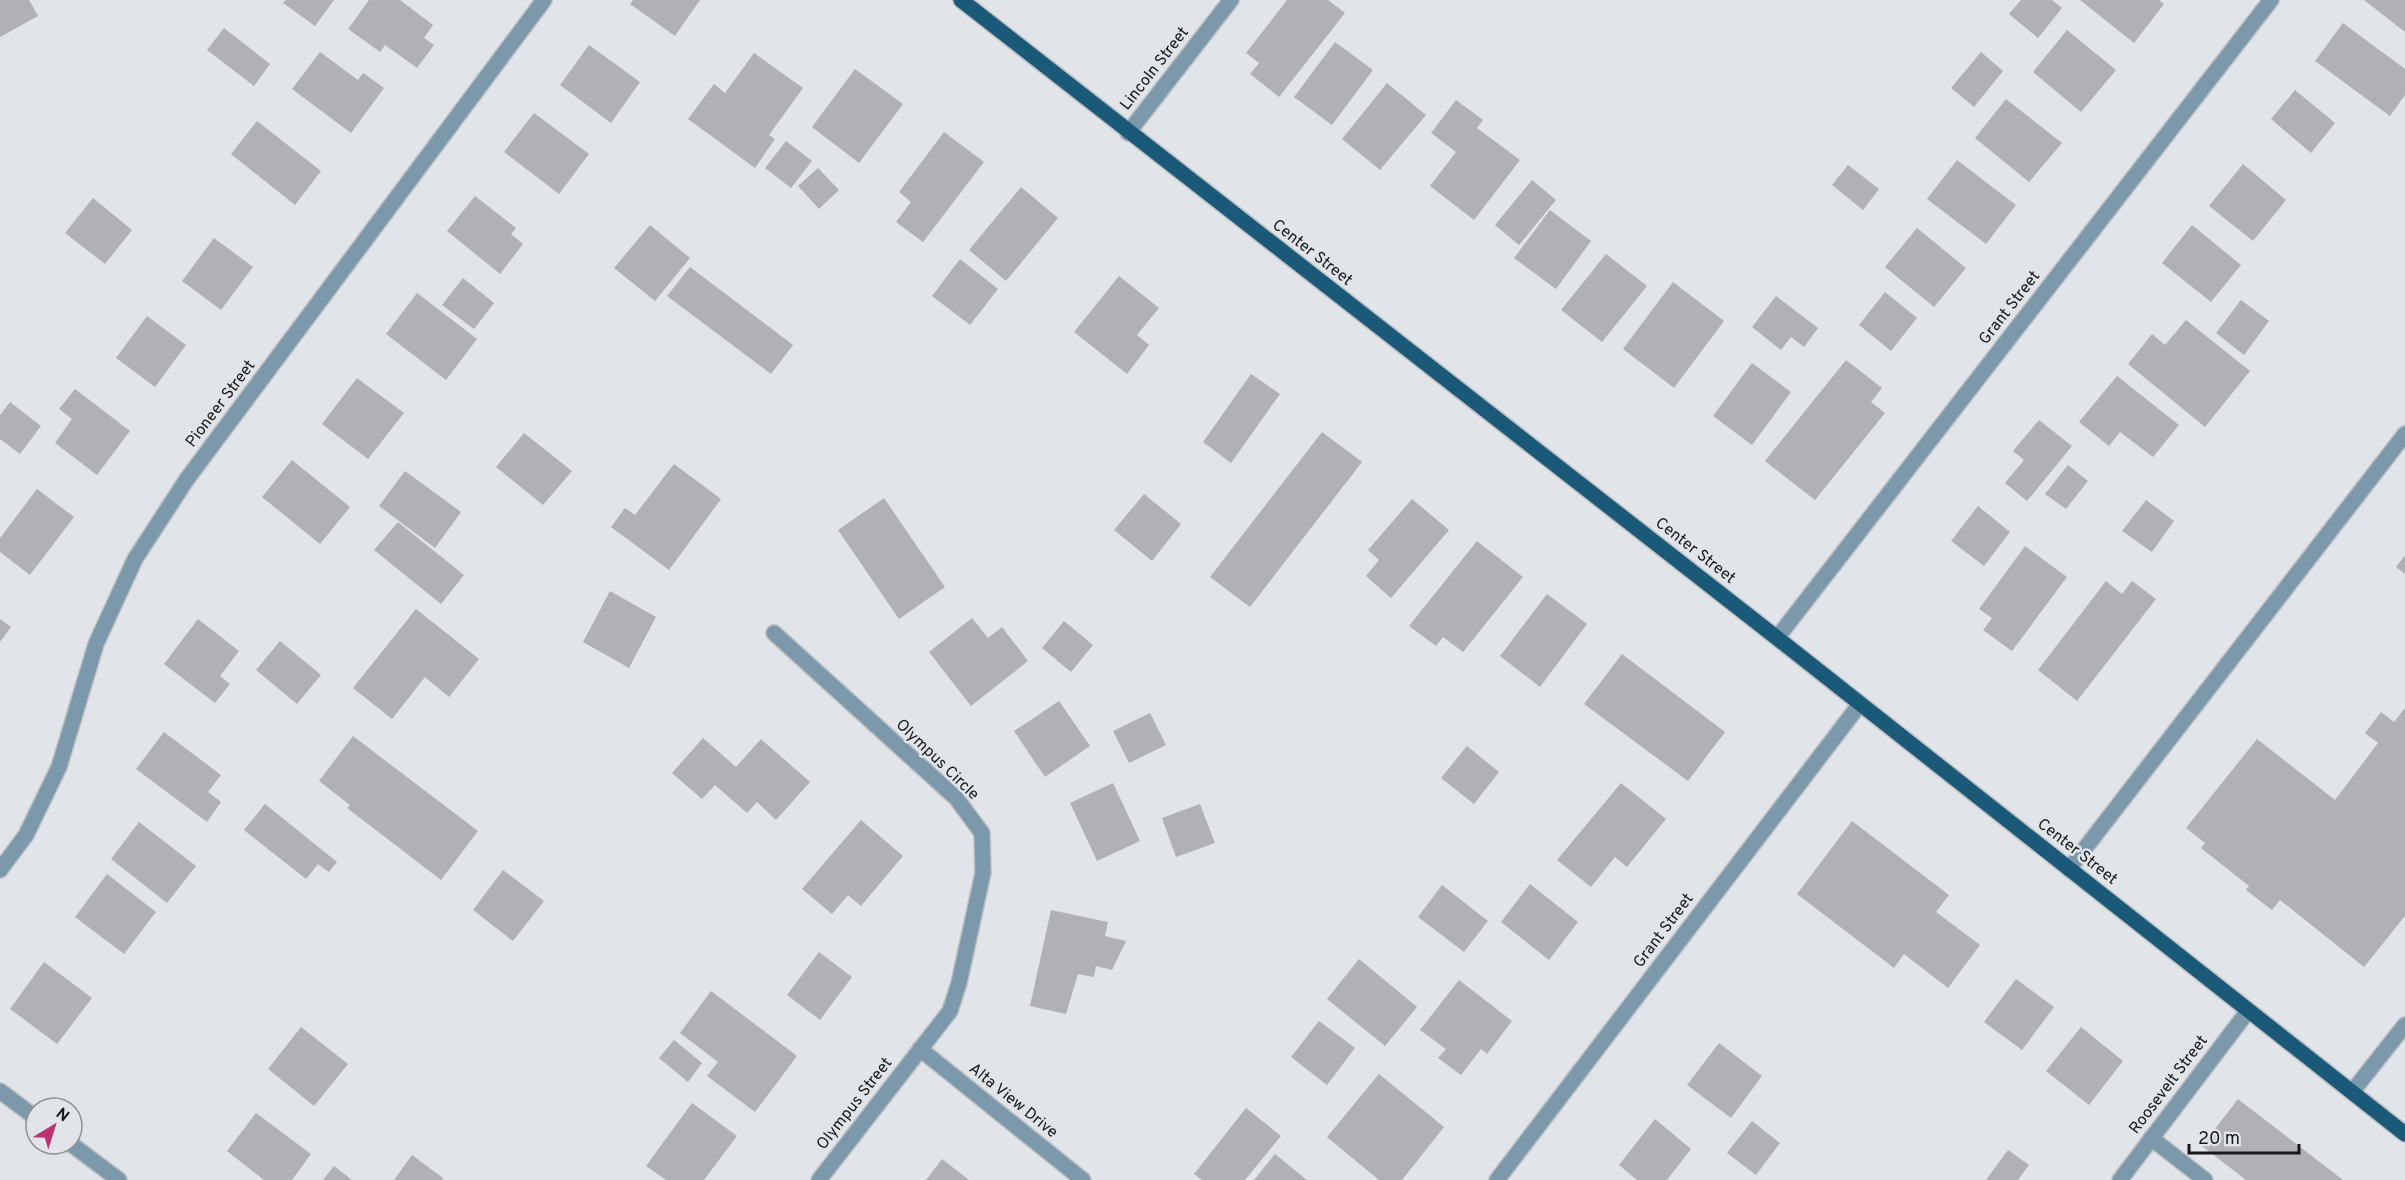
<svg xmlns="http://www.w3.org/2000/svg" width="2405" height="1180" font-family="Overpass,sans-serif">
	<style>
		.building { fill: #b0b1b5 }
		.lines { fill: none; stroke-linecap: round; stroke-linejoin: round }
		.minor-casing { stroke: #bdbfc3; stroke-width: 18 }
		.major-casing { stroke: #bdbfc3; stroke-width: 18 }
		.minor { stroke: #7b99aa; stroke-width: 15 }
		.major { stroke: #1a5a78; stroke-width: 15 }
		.labels { text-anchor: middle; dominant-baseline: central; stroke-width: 5; stroke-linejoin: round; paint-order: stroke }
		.street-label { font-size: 16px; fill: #17181a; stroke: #e1e4e8 }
	</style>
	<rect width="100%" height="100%" fill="#e1e4e8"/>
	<!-- building -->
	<path class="building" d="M0,0H29L38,16L0,37Z
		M286,0H334L315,26L283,3Z
		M369,0H400L433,25L424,38L434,45L417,68L385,45L380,52L348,29Z
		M633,0H700L675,36L630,4Z
		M1287,0H1328L1345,13L1279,97L1250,74L1259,63L1246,53Z
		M2021,0H2052L2062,8L2038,38L2009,14Z
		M2080,0H2159L2164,4L2134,43Z
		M2364,0H2405V32Z
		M2343,23L2405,69V95L2390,116L2315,61Z
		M224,28L270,64L254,86L207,50Z
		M2067,30L2116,70L2081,112L2033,72Z
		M1335,42L1373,70L1332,125L1294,97Z
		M589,45L640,82L611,123L560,85Z
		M320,52L358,80L363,73L384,88L351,133L292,89Z
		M1981,52L2003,71L1974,107L1951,88Z
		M754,53L803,88L769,135L775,139L755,168L688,119L714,84L725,93Z
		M855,69L903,104L859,163L812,127Z
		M1387,83L1426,115L1380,170L1342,139Z
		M2295,90L2335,123L2311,153L2271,119Z
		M2006,99L2062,143L2029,182L1975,138Z
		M1456,100L1483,120L1477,128L1520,160L1474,220L1430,186L1456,152L1431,133Z
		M534,113L589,154L559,194L504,152Z
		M257,121L321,171L295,205L231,154Z
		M944,132L984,162L923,242L896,222L911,202L899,192Z
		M786,141L812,161L791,188L765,168Z
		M1957,160L2016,205L1986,244L1927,199Z
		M2243,164L2286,200L2253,241L2209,206Z
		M1848,165L1879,189L1863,210L1832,185Z
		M818,168L839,190L819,209L798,186Z
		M1532,180L1556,200L1519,245L1495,225Z
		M1021,187L1058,218L1006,281L969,250Z
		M475,196L516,228L511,234L523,244L500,274L447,231Z
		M93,198L132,230L105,264L65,233Z
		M1550,210L1591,241L1556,289L1514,258Z
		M650,225L690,258L655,301L614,268Z
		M2192,225L2241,265L2211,302L2162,263Z
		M1917,228L1966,268L1934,307L1885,267Z
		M214,238L253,267L221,310L182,281Z
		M1606,254L1647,286L1602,342L1561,310Z
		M960,259L998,289L970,325L932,296Z
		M690,267L793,345L771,374L667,296Z
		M1119,276L1159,308L1137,335L1149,345L1127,374L1074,332Z
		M463,278L494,303L474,329L442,305Z
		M1673,282L1724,321L1674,388L1623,349Z
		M1885,292L1917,318L1891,351L1859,325Z
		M417,293L477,339L446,380L386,334Z
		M1776,296L1818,328L1804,347L1791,337L1781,350L1752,327Z
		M2241,300L2269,321L2244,355L2216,333Z
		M147,316L186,345L155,387L116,358Z
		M2186,320L2250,371L2205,427L2128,364L2152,334L2165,345Z
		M1846,360L1882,388L1871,402L1885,413L1815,500L1765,461Z
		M1752,363L1791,392L1752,445L1713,416Z
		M1251,374L1280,394L1231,463L1203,442Z
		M2117,376L2179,425L2153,457L2120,432L2109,446L2079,422Z
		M357,378L404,413L368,459L322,424Z
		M75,389L130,431L97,475L55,443L72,419L59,409Z
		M10,402L41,426L20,454L0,439V415Z
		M2039,420L2072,446L2027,501L2005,483L2024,460L2013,451Z
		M1322,432L1362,462L1250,607L1210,577Z
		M524,433L572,471L543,505L496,467Z
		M292,460L350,507L320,544L262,497Z
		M674,464L721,499L669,570L611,527L625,508L635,515Z
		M2068,465L2088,481L2066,509L2045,494Z
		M405,471L461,512L435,548L379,506Z
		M37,489L74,517L30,575L0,552V538Z
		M1144,494L1181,524L1152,561L1114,530Z
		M884,498L945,587L899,619L838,530Z
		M1412,499L1449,530L1391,598L1366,576L1379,560L1368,550Z
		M2146,500L2174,521L2152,552L2122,531Z
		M1978,506L2010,532L1984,566L1951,541Z
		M398,522L464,575L441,604L374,550Z
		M1477,541L1523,577L1463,652L1443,637L1436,646L1409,626Z
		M2025,546L2067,577L2012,651L1983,630L1992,618L1979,609Z
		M2405,555V574L2396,567Z
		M2106,581L2122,594L2132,581L2156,599L2077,701L2038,670Z
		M610,591L656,617L629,668L583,642Z
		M1547,594L1587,624L1540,687L1500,656Z
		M416,609L479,659L449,697L425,677L392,719L353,688Z
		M972,618L988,638L1002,627L1028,661L971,706L929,652Z
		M0,619L11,627L0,642Z
		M198,619L239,651L220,676L230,684L215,703L164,664Z
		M1064,621L1093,645L1071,672L1042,648Z
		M280,641L321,675L297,704L256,670Z
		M1622,654L1725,732L1688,781L1584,704Z
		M1059,701L1090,746L1045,777L1014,731Z
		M2405,708V916L2364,967L2280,900L2272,910L2246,890L2249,886L2201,848L2205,843L2186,828L2257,739L2335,800L2378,743L2365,733L2381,712L2394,722Z
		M1150,713L1166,745L1129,763L1113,731Z
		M164,732L221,775L208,792L221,802L207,822L136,769Z
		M353,736L478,831L441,880L347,808L350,805L319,781Z
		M703,738L736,767L761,739L810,782L776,820L757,802L747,813L715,785L702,799L672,773Z
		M1467,746L1499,772L1474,804L1441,778Z
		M1113,783L1140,841L1097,861L1070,803Z
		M1621,783L1666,819L1627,867L1615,857L1591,887L1557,860Z
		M265,804L337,862L329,872L318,864L306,879L244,830Z
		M1200,804L1215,843L1176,857L1162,818Z
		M861,820L903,856L861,906L848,895L832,914L802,889Z
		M1852,821L1949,895L1936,912L1980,945L1948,988L1904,954L1894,968L1797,894Z
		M139,822L196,866L167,903L111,859Z
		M503,870L544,901L513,941L473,910Z
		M107,874L156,912L124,954L75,917Z
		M1530,884L1578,922L1549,960L1501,922Z
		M1442,885L1488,921L1464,952L1418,917Z
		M1051,910L1108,922L1105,936L1126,941L1112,970L1096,966L1094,977L1078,974L1066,1014L1030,1006Z
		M819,952L852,977L820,1020L787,995Z
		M1359,959L1417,1007L1385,1046L1327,999Z
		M44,962L92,998L57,1044L10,1009Z
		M2016,979L2054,1007L2022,1050L1984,1022Z
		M1459,980L1512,1021L1487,1054L1481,1049L1461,1075L1438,1058L1446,1049L1420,1030Z
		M711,991L797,1056L755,1112L707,1076L718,1062L680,1033Z
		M1319,1021L1355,1048L1327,1085L1291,1057Z
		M301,1027L348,1064L314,1106L268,1069Z
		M2081,1027L2123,1061L2089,1105L2046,1071Z
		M674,1040L702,1063L688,1082L659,1058Z
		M1719,1043L1762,1076L1731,1118L1687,1085Z
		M1379,1074L1444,1127L1402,1180H1379L1327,1137Z
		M2238,1099L2343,1180H2246L2202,1146Z
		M692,1103L737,1136L704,1180H666L646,1166Z
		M1246,1108L1281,1136L1245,1180H1202L1194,1174Z
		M256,1113L311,1154L292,1180H264L227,1151Z
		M1655,1119L1691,1149L1667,1180H1637L1619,1165Z
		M1752,1121L1780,1143L1756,1175L1727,1153Z
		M2008,1150L2029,1165L2018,1180H1986Z
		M1275,1154L1307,1180H1254Z
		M412,1155L443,1178L442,1180H394Z
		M942,1159L969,1180H926Z
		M334,1166L352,1180H323Z"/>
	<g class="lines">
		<defs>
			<path id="minor" d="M1128,133L1231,0
				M774,633L956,798L982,833L983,873L959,983L950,1011L819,1180
				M1777,638L2271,0
				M2069,869L2405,434
				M0,870L26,835L59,767L96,644L135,559L187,479L544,0
				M920,1049L1083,1180
				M0,1091L36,1118
				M2352,1092L2405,1025
				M2151,1138L2205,1180
				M71,1144L119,1180
				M1497,1180L1860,704
				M2120,1180L2248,1011"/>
			<path id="major" d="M961,0L1777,638L2405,1134"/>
		</defs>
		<!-- minor casing -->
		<use href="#minor" class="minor-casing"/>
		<!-- major casing -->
		<use href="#major" class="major-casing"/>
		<!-- minor -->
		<use href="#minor" class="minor"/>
		<!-- major -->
		<use href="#major" class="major"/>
	</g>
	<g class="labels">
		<!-- street labels -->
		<g class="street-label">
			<text transform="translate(1155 69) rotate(-52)">Lincoln Street</text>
			<text transform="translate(1312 253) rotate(38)">Center Street</text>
			<text transform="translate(2010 308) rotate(-52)">Grant Street</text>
			<text transform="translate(221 404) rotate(-53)">Pioneer Street</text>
			<text transform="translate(1695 551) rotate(38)">Center Street</text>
			<text transform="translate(937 760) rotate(44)">Olympus Circle</text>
			<text transform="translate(2077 852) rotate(38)">Center Street</text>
			<text transform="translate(1664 931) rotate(-53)">Grant Street</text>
			<text transform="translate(2169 1085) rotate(-53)">Roosevelt Street</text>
			<text transform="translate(1013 1101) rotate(39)">Alta View Drive</text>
			<text transform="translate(855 1104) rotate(-52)">Olympus Street</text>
		</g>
	</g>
	<!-- north arrow -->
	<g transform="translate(54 1126) rotate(38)"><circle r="28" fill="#e1e4e8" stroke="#909296" stroke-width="1.5"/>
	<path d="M0-4.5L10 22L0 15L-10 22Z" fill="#ba3373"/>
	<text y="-9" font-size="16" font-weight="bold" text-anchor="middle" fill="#17181a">N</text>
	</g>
	<!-- scale -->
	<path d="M2189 1144v9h110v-9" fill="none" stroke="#17181a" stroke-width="3"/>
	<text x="2198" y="1144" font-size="18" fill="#17181a" stroke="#e1e4e8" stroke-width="4.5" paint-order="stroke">20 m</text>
</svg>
